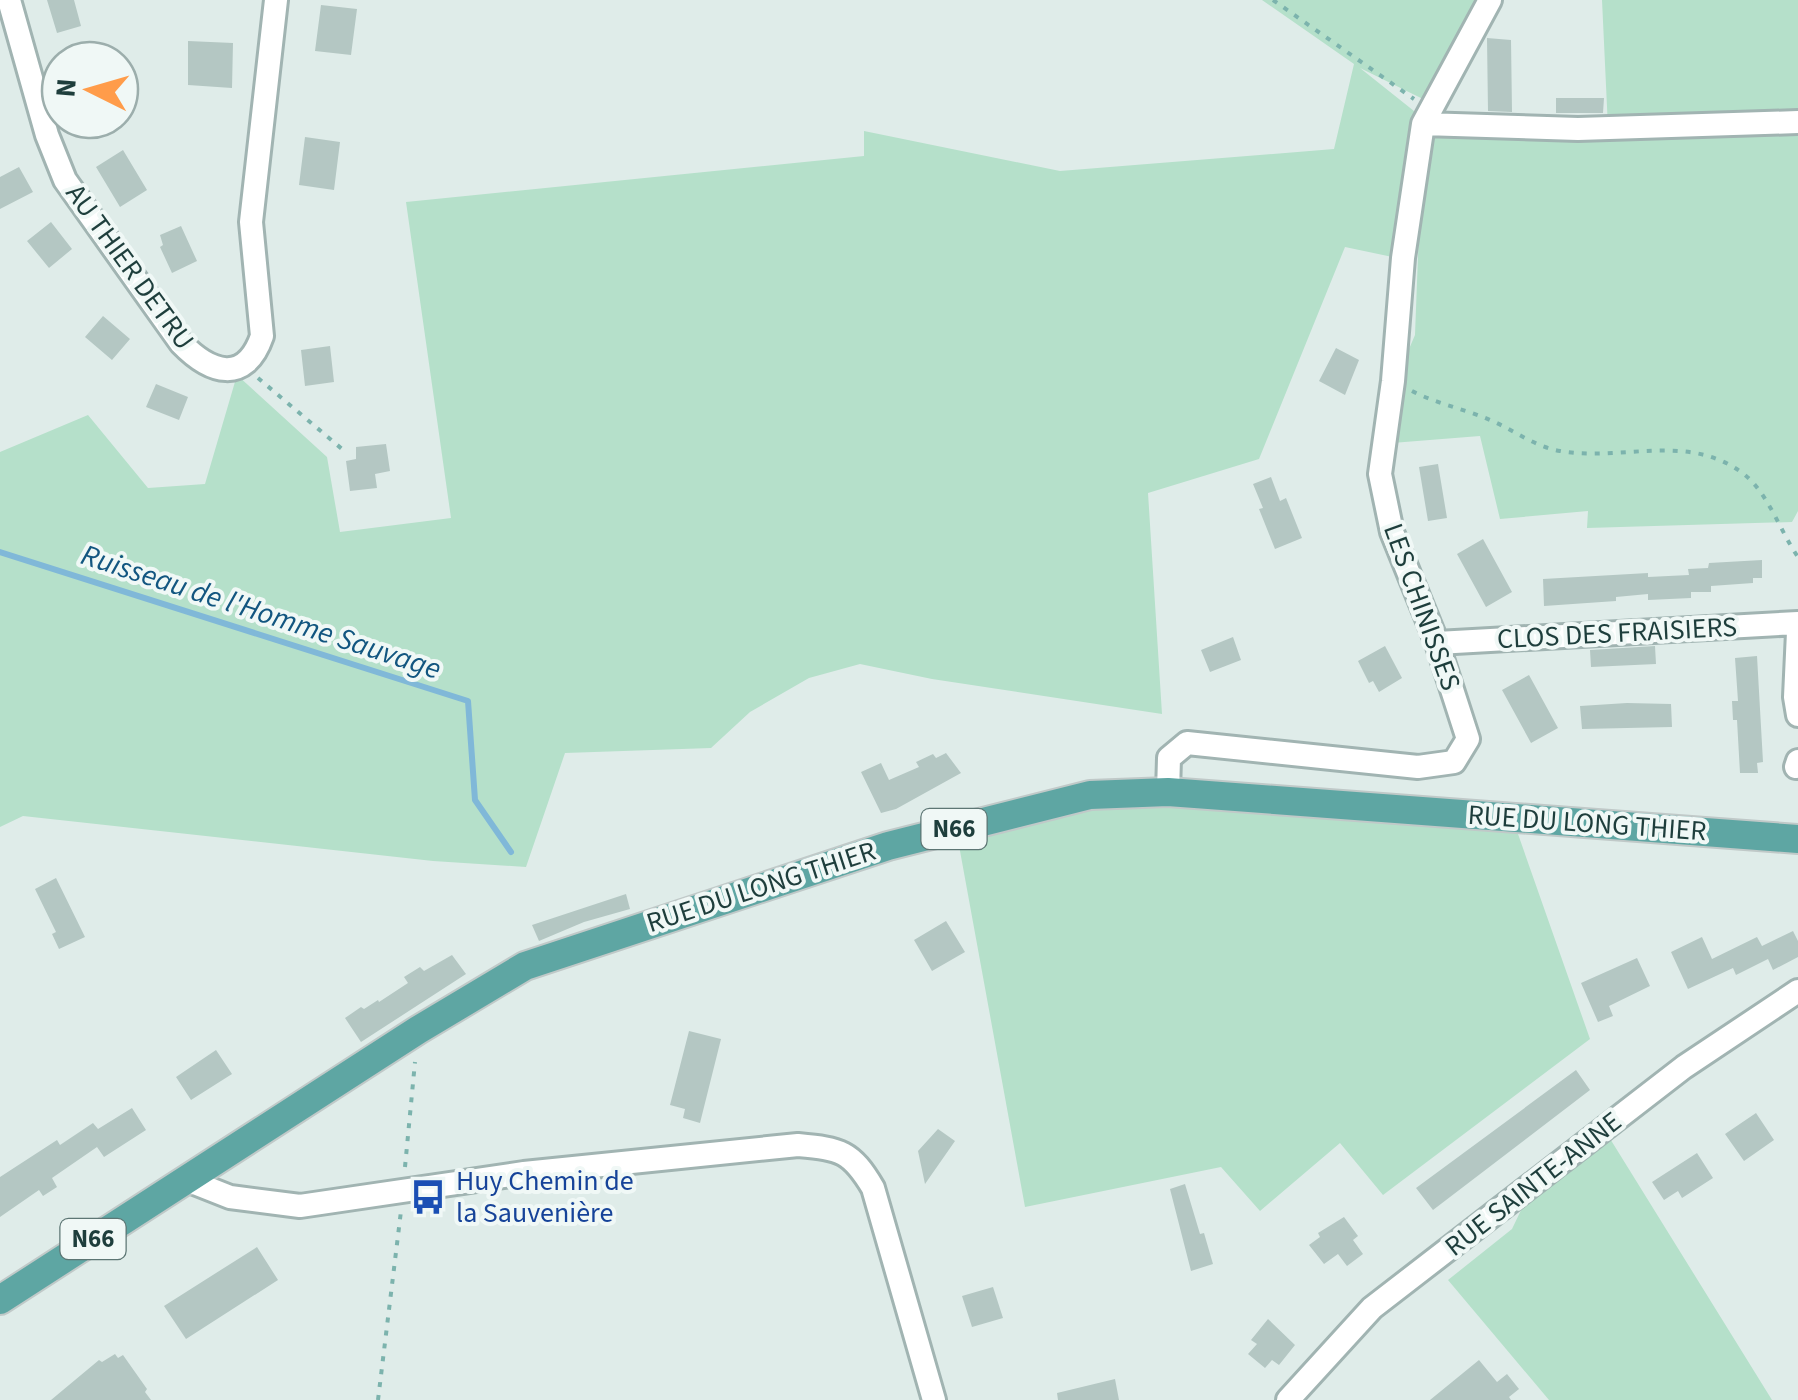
<svg xmlns="http://www.w3.org/2000/svg" width="1798" height="1400" font-family="'Source Sans 3',sans-serif">
	<style>
		.green { fill: #b5e0ca }
		.lines { fill: none; stroke-linecap: round; stroke-linejoin: round }
		.stream { stroke: #80b8d8; stroke-width: 6 }
		.building { fill: #b4c7c3 }
		.minor-casing { stroke: #a1b4b2; stroke-width: 28 }
		.major-casing { stroke: #c0c9c8; stroke-width: 32 }
		.path { stroke: #7cb3ad; stroke-width: 4; stroke-dasharray: 5 8; stroke-linecap: butt }
		.minor { stroke: #fff; stroke-width: 22 }
		.major { stroke: #5ea6a3; stroke-width: 28 }
		.labels { text-anchor: middle; dominant-baseline: central; stroke-width: 8; stroke-linejoin: round; paint-order: stroke }
		.shield { fill: #f0f8f6; stroke: #5d7674; stroke-width: 2.5 }
		.shield-label { font-size: 25px; font-weight: bold; fill: #1e3e3c }
		.street-label { font-size: 28px; fill: #1e3e3c; stroke: #f0f8f6 }
		.transit-label { font-size: 28px; fill: #164399; stroke: #f0f8f6; text-anchor: start }
		.water-label { font-size: 30px; font-style: italic; fill: #125680; stroke: #f0f8f6 }
	</style>
	<rect width="100%" height="100%" fill="#dfece9"/>
	<!-- green -->
	<path class="green" d="M1262,0H1481L1427,101L1360,68L1419,115L1402,259L1345,247L1259,459L1148,493L1162,714L932,679L860,664L809,678L750,712L711,748L565,753L526,867L433,861L23,816L0,827V452L88,415L148,488L205,484L237,375L327,457L340,532L451,518L406,202L864,156V131L1060,171L1334,149L1354,64Z
		M1602,0H1798V511L1792,522L1587,528L1588,511L1500,519L1480,436L1392,443L1403,363L1415,335L1423,124L1445,113L1578,129L1608,128Z
		M1090,795L1512,817L1590,1039L1383,1195L1340,1143L1260,1211L1221,1167L1025,1207L956,829Z
		M1604,1129L1772,1400H1549L1448,1280L1512,1229L1534,1183Z"/>
	<g class="lines">
		<!-- stream -->
		<path class="stream" d="M0,552L468,701L475,800L511,852"/>
	</g>
	<!-- building -->
	<path class="building" d="M47,0H74L81,26L57,33Z
		M321,5L357,9L351,55L315,51Z
		M1487,38L1511,40L1512,112L1488,111Z
		M188,41L233,43L232,88L188,85Z
		M1556,98H1604L1603,113H1556Z
		M305,137L340,142L334,190L299,185Z
		M123,150L147,190L120,207L96,167Z
		M19,167L33,192L0,209V177Z
		M51,222L72,249L49,268L27,241Z
		M181,226L197,261L172,273L160,247L163,245L160,235Z
		M103,316L130,339L112,360L85,337Z
		M330,346L334,382L305,386L301,350Z
		M1336,348L1359,360L1345,395L1319,381Z
		M156,384L188,397L179,420L146,407Z
		M386,444L390,471L375,474L377,488L350,491L346,461L356,459V447Z
		M1438,464L1447,518L1428,521L1419,467Z
		M1271,477L1280,501L1286,498L1302,538L1275,549L1259,509L1263,508L1253,484Z
		M1483,539L1512,592L1486,607L1457,554Z
		M1762,560V578H1753V583L1711,586V592H1691V598L1648,600V594L1616,597V601L1544,606L1543,579L1648,573V577L1689,575L1688,569L1708,568L1709,563Z
		M1233,637L1241,660L1210,672L1201,650Z
		M1385,646L1402,678L1379,692L1373,681L1369,683L1358,661Z
		M1655,646L1656,664L1591,667L1590,650Z
		M1757,656L1763,762L1757,763L1758,773H1740L1737,720H1733L1732,701H1738L1735,658Z
		M1529,675L1558,728L1531,743L1502,690Z
		M1627,703L1671,704L1672,727L1582,729L1580,706Z
		M946,753L961,773L896,809L881,813L861,772L881,763L889,780L919,767L916,762L933,754L936,758Z
		M56,878L85,937L59,949L52,934L56,932L35,889Z
		M626,894L630,909L584,922L539,941L532,925Z
		M946,921L965,952L932,971L914,940Z
		M1793,931L1798,941V957L1773,970L1768,959L1736,975L1733,968L1688,989L1671,952L1702,937L1712,959L1757,937L1762,946Z
		M452,955L466,974L361,1042L345,1018L361,1007L364,1009L378,1000L379,1002L408,983L404,977L420,967L424,971Z
		M1637,958L1650,986L1609,1006L1613,1016L1598,1022L1581,983Z
		M689,1031L721,1039L700,1123L683,1118L685,1109L670,1105Z
		M216,1050L232,1074L191,1100L176,1077Z
		M1576,1070L1590,1090L1433,1210L1416,1188Z
		M132,1108L146,1130L104,1157L97,1147L52,1178L57,1187L43,1196L39,1190L0,1217V1177L57,1140L60,1145L93,1123L98,1129Z
		M1756,1113L1774,1140L1744,1161L1725,1134Z
		M938,1129L955,1141L925,1184L918,1151Z
		M1697,1153L1713,1178L1682,1198L1678,1191L1664,1200L1652,1182Z
		M1185,1184L1200,1234L1204,1233L1213,1264L1191,1271L1170,1189Z
		M1344,1217L1358,1236L1353,1240L1363,1254L1347,1266L1338,1254L1324,1264L1309,1245L1320,1237L1318,1233Z
		M257,1247L278,1280L186,1339L164,1306Z
		M993,1287L1003,1318L972,1327L962,1296Z
		M1268,1319L1295,1345L1279,1365L1272,1360L1265,1368L1248,1354L1257,1344L1251,1340Z
		M115,1354L118,1358L123,1355L147,1389L145,1392L151,1400H51L99,1360L102,1362Z
		M1479,1360L1497,1382L1507,1374L1519,1389L1509,1397L1511,1400H1430Z
		M1115,1379L1119,1400H1058L1057,1393Z"/>
	<g class="lines">
		<defs>
			<path id="minor" d="M9,0L47,135L65,180L181,343C210,373 245,385 262,336L251,222L276,0
				M1490,0L1423,124L1578,129L1798,122
				M1798,632L1795,697L1798,715
				M1437,643L1798,623
				M1796,767L1798,761
				M1168,792L1169,758L1187,743L1418,767L1454,762L1468,739L1437,643L1392,532L1380,474L1393,381L1403,258L1423,124
				M187,1180L230,1197L300,1206L524,1173L798,1145C841,1149 851,1151 873,1188L934,1400
				M1288,1400L1372,1308L1684,1067L1798,991"/>
			<path id="major" d="M0,1300L418,1030L525,966L888,846L1090,795L1168,792L1798,839"/>
		</defs>
		<!-- minor casing -->
		<use href="#minor" class="minor-casing"/>
		<!-- major casing -->
		<use href="#major" class="major-casing"/>
		<!-- path -->
		<path class="path" d="M1273,0L1414,99
			M258,378L342,449
			M1412,391C1437,404 1465,409 1490,420C1514,430 1535,447 1560,451C1623,462 1689,431 1745,475C1769,495 1780,531 1798,557
			M405,1167L415,1062
			M378,1400L401,1211"/>
		<!-- minor -->
		<use href="#minor" class="minor"/>
		<!-- major -->
		<use href="#major" class="major"/>
	</g>
	<!-- icons -->
	<defs>
		<symbol id="bus-bare" viewBox="-9 -9 18 18"><path d="M-5-6H5V4H4V6H2V4H-2V6H-4V4H-5ZM-3.5-4V0h7V-4ZM-3.5 1.2v1.5H-2V1.2ZM2 1.2v1.5H3.5V1.2Z" fill="#1a4fb4" stroke="#f0f8f6" stroke-width="2.5" paint-order="stroke"/></symbol>
	</defs>
	<g fill-rule="evenodd">
		<use href="#bus-bare" x="403" y="1172" width="50" height="50"/>
	</g>
	<g class="labels">
		<!-- shield labels -->
		<g class="shield">
			<rect x="921.5" y="809" width="65" height="40" rx="8"/>
			<rect x="60.5" y="1219" width="65" height="40" rx="8"/>
		</g>
		<g class="shield-label">
			<text x="954" y="829">N66</text>
			<text x="93" y="1239">N66</text>
		</g>
		<!-- street labels -->
		<g class="street-label">
			<text transform="translate(130 267) rotate(54)">AU THIER DETRU</text>
			<text transform="translate(1422 607) rotate(70)">LES CHINISSES</text>
			<text transform="translate(1617 633) rotate(-3)">CLOS DES FRAISIERS</text>
			<text transform="translate(1587 823) rotate(4)">RUE DU LONG THIER</text>
			<text transform="translate(761 887) rotate(-18)">RUE DU LONG THIER</text>
			<text transform="translate(1533 1184) rotate(-38)">RUE SAINTE-ANNE</text>
		</g>
		<!-- transit labels -->
		<g class="transit-label">
			<text x="456" y="1181">Huy Chemin de<tspan x="456" dy="32">la Sauvenière</tspan></text>
		</g>
		<!-- water labels -->
		<g class="water-label">
			<text transform="translate(261 612) rotate(18)">Ruisseau de l'Homme Sauvage</text>
		</g>
	</g>
	<!-- north arrow -->
	<g transform="translate(90 90) rotate(275)"><circle r="48" fill="#f0f8f6" stroke="#9caeac" stroke-width="2.5"/>
	<path d="M0-8L18 38L0 25L-18 38Z" fill="#ff9c4a"/>
	<text y="-15" font-size="28" font-weight="bold" text-anchor="middle" fill="#1e3e3c">N</text>
	</g>
</svg>
